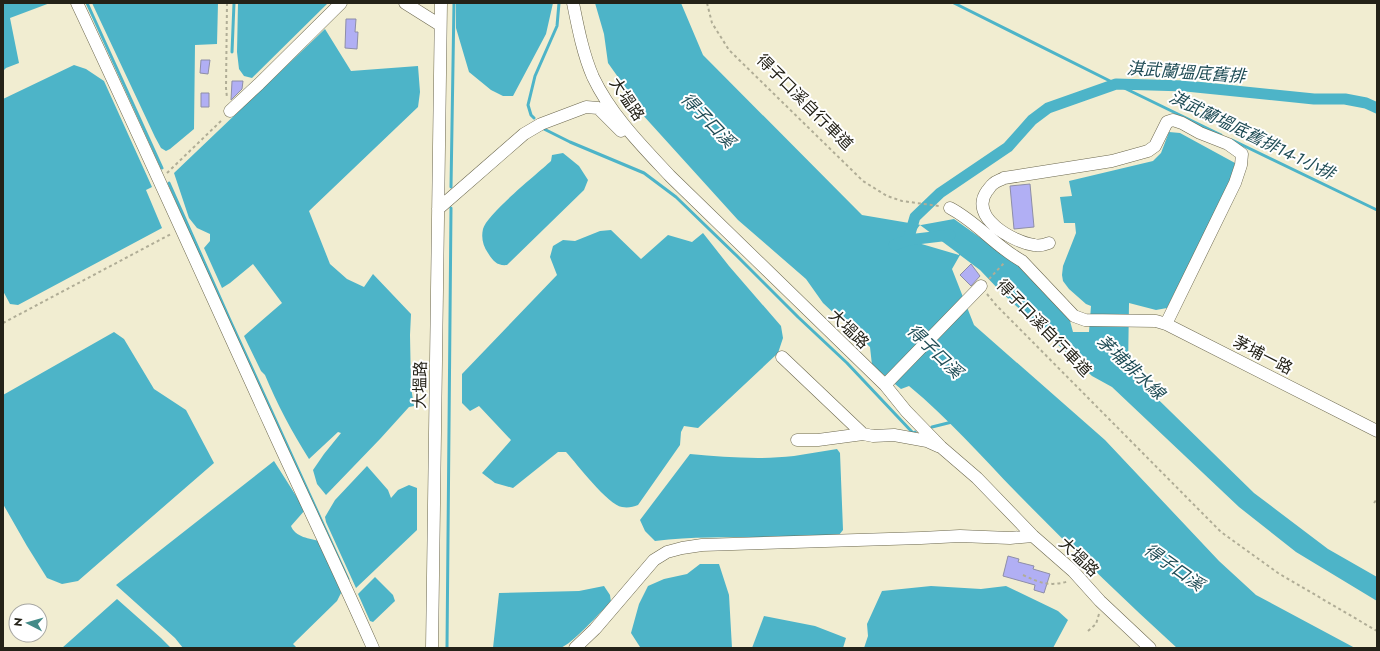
<svg xmlns="http://www.w3.org/2000/svg" width="1380" height="651" font-family="Jost,'Noto Sans TC',sans-serif">
	<style>
		.water { fill: #4db4c8; fill-rule: evenodd }
		.lines { fill: none; stroke-linecap: round; stroke-linejoin: round }
		.stream { stroke: #4db4c8; stroke-width: 3 }
		.canal { stroke: #4db4c8; stroke-width: 11 }
		.building { fill: #b1aff4; stroke: #8e8ea7 }
		.minor-casing { stroke: #6c684f; stroke-width: 13 }
		.path { stroke: #b0ad96; stroke-width: 2; stroke-dasharray: 3 3; stroke-linecap: butt }
		.minor { stroke: #fff; stroke-width: 12 }
		.labels { text-anchor: middle; dominant-baseline: central; stroke-width: 4; stroke-linejoin: round; paint-order: stroke }
		.street-label { font-size: 16px; fill: #242218; stroke: #fff }
		.water-label { font-size: 17px; font-style: italic; fill: #1f4c55; stroke: #fff }
	</style>
	<rect width="100%" height="100%" fill="#f1edd1"/>
	<!-- water -->
	<path class="water" d="M3,3H50L10,18L19,63L6,68L3,71Z
		M92,3H218L217,44L195,45L194,129L170,149L166,151L161,148L155,137Z
		M238,3H328L252,78L244,76L239,69L237,52Z
		M456,3H553L546,34L513,96H503L491,90L469,72L456,28Z
		M595,3H681L703,55L862,215L921,225L954,219L1023,268L1070,321L1073,332H1089L1091,306L1086,304L1069,289L1063,281L1062,275L1063,266L1076,233L1075,223H1064L1060,197L1072,196L1069,181L1153,161L1161,153L1169,132L1180,133L1235,163L1230,181L1167,308L1156,310L1129,303L1128,370L1254,493L1328,549L1377,577V601L1296,552L1239,507L1112,387L1092,376L1001,292L980,270L960,255L952,269L974,325L1105,440L1219,561L1256,595L1355,648H1177C1122,598 1069,546 1017,493C982,457 948,418 909,386L901,389L872,365L870,347L823,303L806,279L738,220L641,113L630,94L608,63L604,34ZM920,225L959,254V255L908,240Z
		M325,29L351,71L418,66L420,92L418,107L309,211L330,264L347,279L364,287L373,274L411,314L410,335L411,387L414,406L409,407L380,439L326,495L317,484L313,470L324,454L341,433L338,432L309,459C292,432 277,404 265,375L261,371L244,336L282,303L253,264L230,283L222,288L204,248L210,241V234L197,228L189,218L174,173Z
		M74,65L86,69L104,81L152,187L146,190L162,228L18,305L10,304L3,291V99Z
		M563,153L579,166L588,180L584,190L507,265C497,266 493,261 488,253C483,246 481,238 483,229C487,214 537,174 551,161L552,155Z
		M611,230L641,259L668,235L692,242L703,233L729,266L781,326L783,338L778,353L698,428L684,426L681,432L680,445L638,505C633,507 628,508 622,507C608,505 577,464 566,452H558L513,488L495,483L482,473L511,440L479,406L470,411L462,403V374L557,275L550,257L553,246L563,240L575,241L600,231Z
		M114,332L124,339L154,389L186,410L214,463L78,581L62,584L47,578L27,546L3,504V395Z
		M837,449L840,453L843,530L839,535C815,536 790,537 766,537C729,538 692,536 655,541L645,531L640,520L690,454C724,457 759,460 794,456C808,454 823,451 837,449Z
		M274,461L305,510L291,526C295,537 310,539 320,541L342,591L337,601L293,644L297,648H183L175,638L116,585Z
		M367,466L388,490L391,498L398,490L409,485L417,488V530L356,588L326,522L325,517L335,500Z
		M700,564H719L729,595L732,648H648L640,647L631,633L639,604L648,586L664,579L687,574Z
		M375,577L393,595L395,601L373,622L370,621L358,594Z
		M604,586L610,595L611,602C600,612 573,644 560,648H493L499,593L579,591Z
		M931,586L981,589L1006,586L1058,611L1068,620L1053,648H864L868,636L867,624L882,591Z
		M117,599L161,638L171,648H62Z
		M764,616L815,626L846,638L843,648H752Z"/>
	<g class="lines">
		<!-- stream -->
		<path class="stream" d="M87,3L162,168
			M954,3L1116,84L1221,135
			M232,52L234,3
			M534,118L531,115L528,105L535,76L557,26L559,3
			M544,129L570,142L644,173L676,197L737,256L798,317L847,363L913,433L915,432
			M1232,140L1377,210
			M169,183L229,318L348,579
			M451,187L454,3
			M932,427L952,422
			M447,648L451,208"/>
		<!-- canal -->
		<path class="canal" d="M909,237L915,217L940,193L1008,147L1032,120L1048,108L1116,84L1186,86L1314,99H1345L1366,103L1377,108
			M894,245L908,240L950,235"/>
	</g>
	<!-- building -->
	<path class="building" d="M346,19H356L355,32H358L357,49L345,48Z
		M201,60H210L208,74L200,73Z
		M232,81H243L242,89L231,100Z
		M201,93H209V107H201Z
		M1030,184L1034,227L1014,229L1010,186Z
		M971,264L980,276L971,286L960,275Z
		M1008,556L1019,559L1018,562L1034,566L1033,569L1050,574L1044,593L1034,590L1035,585L1003,576Z"/>
	<g class="lines">
		<defs>
			<path id="minor" d="M77,3C143,143 206,284 270,424C304,499 340,573 373,648
				M405,3L440,25
				M573,3C578,28 583,54 593,77C611,115 642,146 670,176L885,385L906,411L941,447L977,478L1033,536L1073,571L1100,601L1150,648
				M230,111L259,84L341,3
				M950,208C977,222 996,247 1022,261L1074,316L1085,320L1156,321L1166,324L1377,431
				M438,209L524,134L541,124L586,107L598,108L621,131
				M1049,243C1044,245 1039,246 1034,245C1013,242 968,217 987,191C989,189 991,185 993,184C996,181 1001,180 1004,178L1112,161L1148,151L1155,146L1167,122L1173,120L1182,123L1200,133L1228,144L1242,154L1241,165L1235,183L1166,324
				M782,357L863,434
				M885,385L981,286
				M797,440H818L863,434L873,436L894,435L927,441L938,446
				M432,648L441,3
				M575,648L595,629L654,560L667,552L682,548L702,545L921,538L960,536L1010,538L1033,536"/>
		</defs>
		<!-- minor casing -->
		<use href="#minor" class="minor-casing"/>
		<!-- path -->
		<path class="path" d="M227,3L226,88L227,98
			M707,3L712,23L729,50L863,181L887,196L902,201L939,206
			M167,173L223,119
			M989,279L1005,262
			M987,294L996,305L1221,532L1278,573L1377,631
			M3,323L171,234
			M1374,503L1377,499
			M1023,575C1040,583 1050,587 1069,581
			M1088,631L1096,624L1099,614"/>
		<!-- minor -->
		<use href="#minor" class="minor"/>
	</g>
	<g class="labels">
		<!-- street labels -->
		<g class="street-label">
			<text transform="translate(627 99) rotate(56)">大塭路</text>
			<text transform="translate(805 102) rotate(45)">得子口溪自行車道</text>
			<text transform="translate(1044 328) rotate(46)">得子口溪自行車道</text>
			<text transform="translate(849 329) rotate(44)">大塭路</text>
			<text transform="translate(1263 355) rotate(27)">茅埔一路</text>
			<text transform="translate(420 385) rotate(-89)">大塭路</text>
			<text transform="translate(1079 557) rotate(44)">大塭路</text>
		</g>
		<!-- water labels -->
		<g class="water-label">
			<text transform="translate(1186 72) rotate(4)">淇武蘭塭底舊排</text>
			<text transform="translate(708 120) rotate(46)">得子口溪</text>
			<text transform="translate(1252 135) rotate(26)">淇武蘭塭底舊排14-1小排</text>
			<text transform="translate(935 351) rotate(44)">得子口溪</text>
			<text transform="translate(1131 367) rotate(43)">茅埔排水線</text>
			<text transform="translate(1174 567) rotate(35)">得子口溪</text>
		</g>
	</g>
	<!-- border -->
	<rect width="1380" height="651" fill="none" stroke="#242218" stroke-width="8"/>
	<!-- north arrow -->
	<g transform="translate(28 623) rotate(276)"><circle r="19" fill="#ffffff" stroke="#a7a7a3"/>
	<path d="M0-3L7 15L0 10L-7 15Z" fill="#438b88"/>
	<text y="-6" font-size="11" font-weight="bold" text-anchor="middle" fill="#242218">N</text>
	</g>
</svg>
